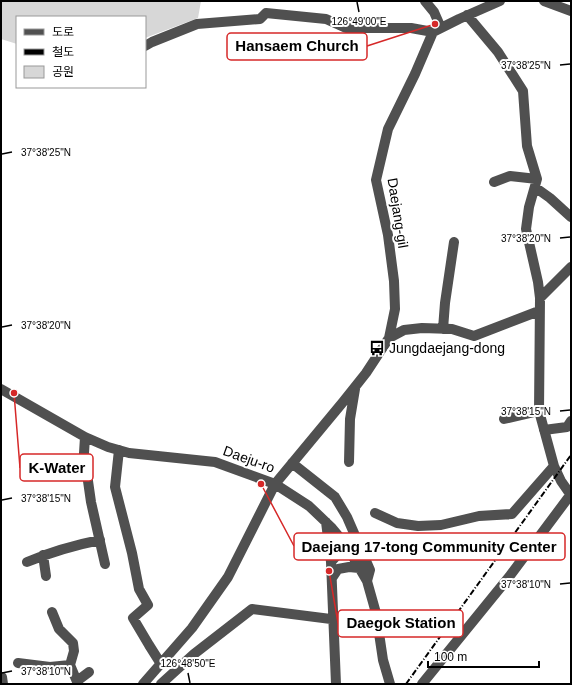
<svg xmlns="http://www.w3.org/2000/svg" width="572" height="685" font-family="Arial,'Noto Sans KR',sans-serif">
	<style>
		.green { fill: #d7d7d7 }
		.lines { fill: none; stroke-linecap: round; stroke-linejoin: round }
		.minor { stroke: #505050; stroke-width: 10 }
		.rail { stroke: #000; stroke-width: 2; stroke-dasharray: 6 2 1 2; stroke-linecap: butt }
		.ticks { fill: none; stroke: #000; stroke-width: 1.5 }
		.labels { text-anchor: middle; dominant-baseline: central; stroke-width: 4; stroke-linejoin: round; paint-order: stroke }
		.street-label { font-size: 14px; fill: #000; stroke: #fff }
		.poi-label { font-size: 14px; fill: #000; stroke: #fff; text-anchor: start }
		.ticks-label { font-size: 10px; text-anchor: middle; fill: #000; stroke: #fff; stroke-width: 4; stroke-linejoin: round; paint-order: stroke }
		.leader { fill: none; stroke: #d62828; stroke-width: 1.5 }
		.callout-dot { fill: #d62828; stroke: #fff; stroke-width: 1.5 }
		.callout { fill: #fff; stroke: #d62828; stroke-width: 1.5 }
		.callout-label { font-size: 15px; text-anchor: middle; font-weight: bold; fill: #000 }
	</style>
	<rect width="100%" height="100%" fill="#fff"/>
	<!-- green -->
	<path class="green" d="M1,1H201L198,18L145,38V17H17V44L1,39Z"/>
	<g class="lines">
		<!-- minor -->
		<path class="minor" d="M425,1L434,12L441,28
			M544,1L571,11
			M467,15L498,52L523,91L527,146L537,179L529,207L526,229L538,282L540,298L539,411L554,466L561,481L570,494
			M145,46L152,42L197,24L260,19L266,13L326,19L346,28H411L433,32
			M494,182L510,176L537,179
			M536,188L550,198L571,217
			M540,298L571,267
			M443,329L445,303L454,242
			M389,338L404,330L422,328L452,329L474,336L539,311
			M1,389L85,437L108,447L129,453L215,462L275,484L309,506L331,527L346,545L367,581L376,613L383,660L390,684
			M504,419L539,411
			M544,430L567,427L571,421
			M85,437L84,453L91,502L105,564
			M119,450L115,487L132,553L139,589L148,605L133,618L149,645L161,664
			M349,462L350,419L355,389
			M292,463L335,497L347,517L370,570L367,581
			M375,513L397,523L418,526L441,525L479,516L512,514L554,466
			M326,522L331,562
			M43,555L46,576
			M27,562C51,552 75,545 100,540
			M332,578L338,569L349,567L359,568
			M52,612L59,629L73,643L74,651L70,665L78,684
			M18,663L50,667L70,665
			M2,677L3,684
			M77,681L89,672
			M143,684L192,628L228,577L275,484L343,402L366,373L389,338L395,309L394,281L388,235L376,180L388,129L415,74L433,32L459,19L500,1
			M161,684L194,654L252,609L378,625
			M336,684L331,562L346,545
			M422,684L509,577L571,494"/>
		<!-- rail -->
		<path class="rail" d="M406,684L571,455"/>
	</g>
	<!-- ticks -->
	<path class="ticks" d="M357,2L359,12M560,65L570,64M2,154L12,152M560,238L570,237M2,327L12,325M560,411L570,410M2,500L12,498M560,584L570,583M2,673L12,671M188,673L190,683"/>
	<!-- icons -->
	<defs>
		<symbol id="bus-bare" viewBox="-9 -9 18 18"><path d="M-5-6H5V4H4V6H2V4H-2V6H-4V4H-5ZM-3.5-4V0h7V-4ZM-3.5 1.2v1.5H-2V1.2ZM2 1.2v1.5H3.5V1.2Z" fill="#000" stroke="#fff" stroke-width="2.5" paint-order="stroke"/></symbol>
	</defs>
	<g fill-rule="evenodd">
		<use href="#bus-bare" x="366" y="337" width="22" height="22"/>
	</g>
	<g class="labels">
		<!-- street labels -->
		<g class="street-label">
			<text transform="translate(398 213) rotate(81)">Daejang-gil</text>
			<text transform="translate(249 459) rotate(20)">Daeju-ro</text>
		</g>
		<!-- poi labels -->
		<g class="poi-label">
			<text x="389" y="348">Jungdaejang-dong</text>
		</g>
	</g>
	<g class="ticks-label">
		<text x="359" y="25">126°49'00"E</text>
		<text x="526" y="69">37°38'25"N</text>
		<text x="46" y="156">37°38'25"N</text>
		<text x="526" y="242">37°38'20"N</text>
		<text x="46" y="329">37°38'20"N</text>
		<text x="526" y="415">37°38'15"N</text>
		<text x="46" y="502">37°38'15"N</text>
		<text x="526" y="588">37°38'10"N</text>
		<text x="188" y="667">126°48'50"E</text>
		<text x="46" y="675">37°38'10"N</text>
	</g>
	<!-- callouts -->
	<path class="leader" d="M435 24L367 46M14 393L20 468M261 484L294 546M329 571L338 623"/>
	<g class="callout-dot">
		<circle cx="435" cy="24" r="4"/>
		<circle cx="14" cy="393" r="4"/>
		<circle cx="261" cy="484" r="4"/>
		<circle cx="329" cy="571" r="4"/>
	</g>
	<g class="callout">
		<rect x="227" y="33" width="140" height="27" rx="4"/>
		<rect x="20" y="454" width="73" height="27" rx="4"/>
		<rect x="294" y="533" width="271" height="27" rx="4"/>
		<rect x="338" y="610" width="125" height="27" rx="4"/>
	</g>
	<g class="callout-label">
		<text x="297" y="51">Hansaem Church</text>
		<text x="57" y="473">K-Water</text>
		<text x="429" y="552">Daejang 17-tong Community Center</text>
		<text x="401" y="628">Daegok Station</text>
	</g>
	<!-- border -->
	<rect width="572" height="685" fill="none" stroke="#000000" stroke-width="4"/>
	<!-- legend -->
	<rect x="16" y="16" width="130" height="72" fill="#ffffff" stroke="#999999"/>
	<rect x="24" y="29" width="20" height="6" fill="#505050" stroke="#999999"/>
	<text x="52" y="36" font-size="12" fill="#000000">도로</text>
	<rect x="24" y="49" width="20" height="6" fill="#000000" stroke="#999999"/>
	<text x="52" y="56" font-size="12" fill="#000000">철도</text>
	<rect x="24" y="66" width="20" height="12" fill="#d7d7d7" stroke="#999999"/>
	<text x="52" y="76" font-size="12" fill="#000000">공원</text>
	<!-- scale -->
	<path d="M428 661v6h111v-6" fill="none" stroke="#000000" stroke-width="2"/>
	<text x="434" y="661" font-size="12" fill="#000000" stroke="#ffffff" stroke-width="3" paint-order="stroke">100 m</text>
</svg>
